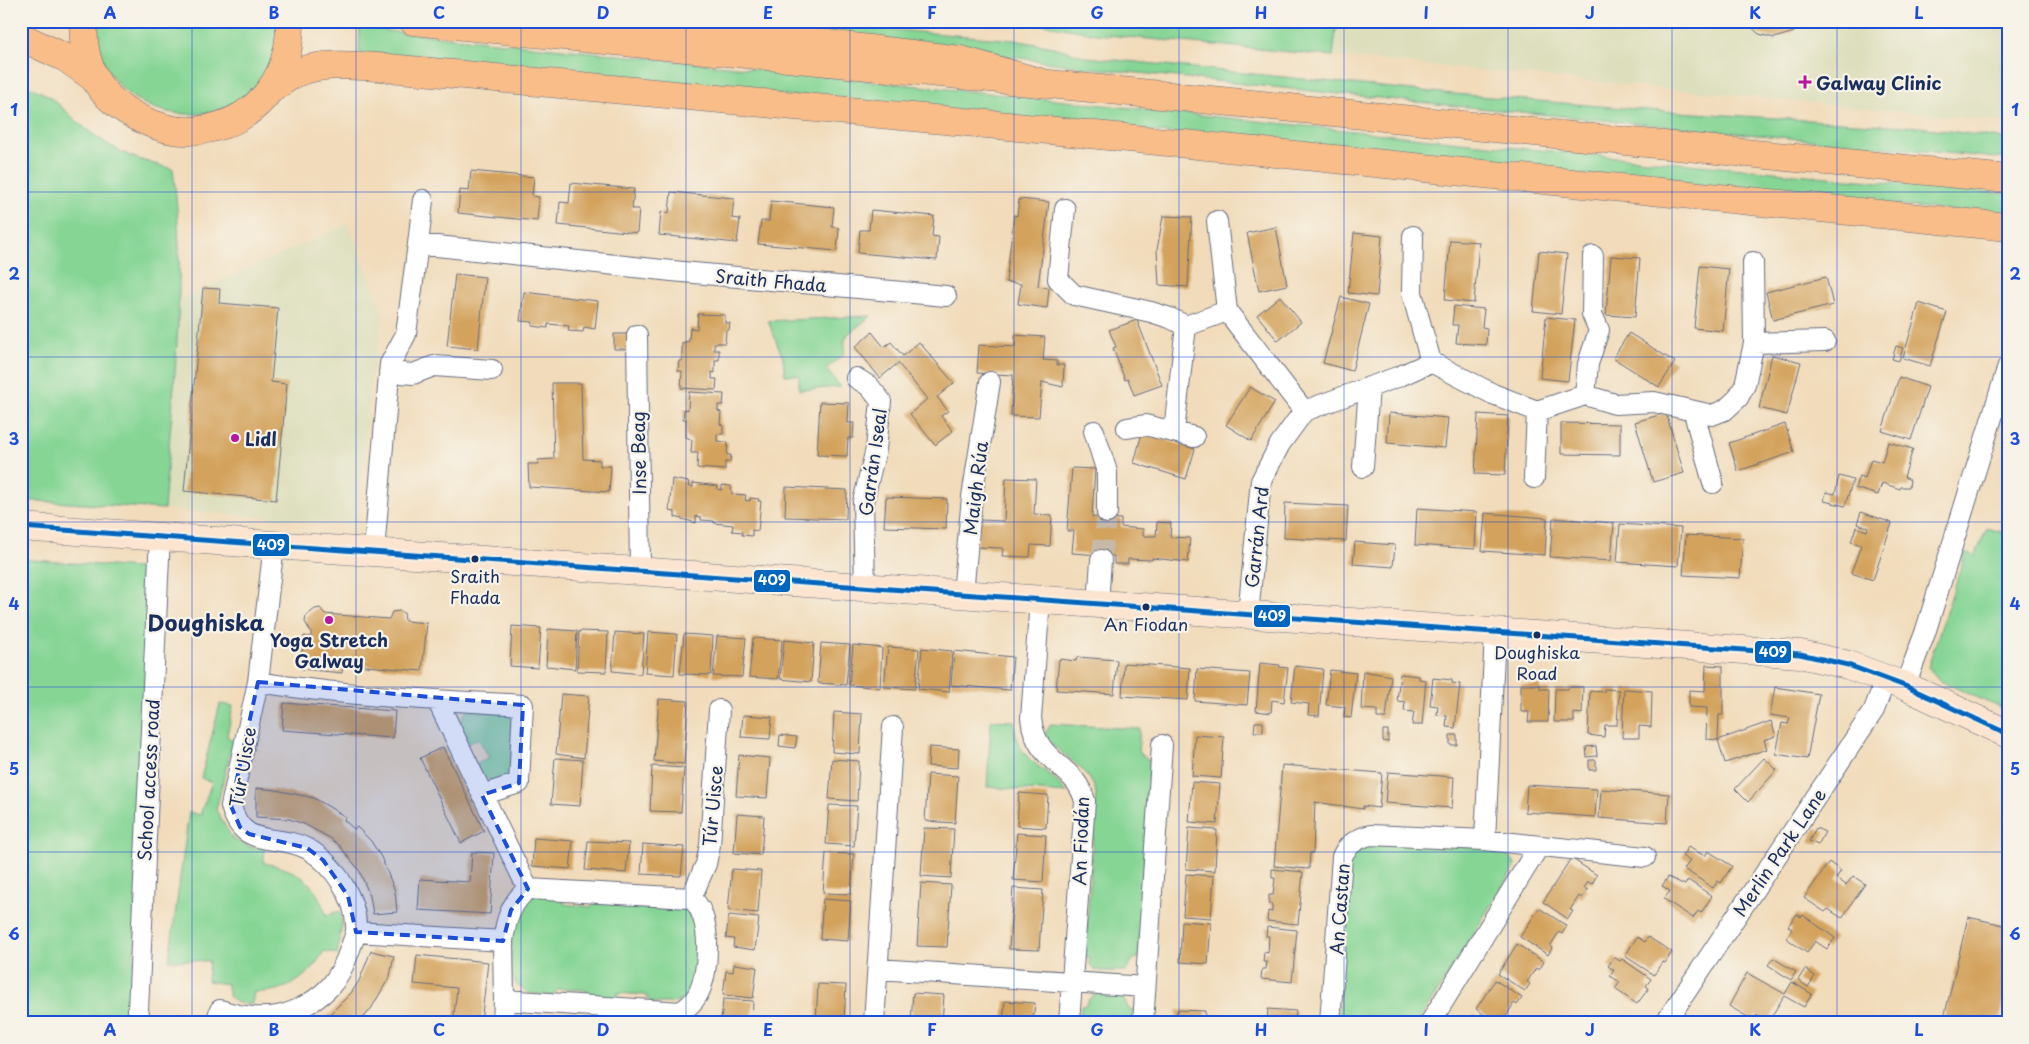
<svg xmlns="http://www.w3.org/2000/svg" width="2029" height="1044" font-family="'Playpen Sans',sans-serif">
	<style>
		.built { fill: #dddebc }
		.green { fill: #86d595; stroke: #50827a }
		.building { fill: #d3a25b }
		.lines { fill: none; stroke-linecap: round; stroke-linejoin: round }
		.street-tunnel { stroke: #c6b9a8; stroke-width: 20; stroke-dasharray: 20 10; stroke-linecap: butt }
		.street-casing { stroke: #666b7e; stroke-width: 22 }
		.secondary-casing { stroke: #666b7e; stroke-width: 29 }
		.primary-casing { stroke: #666b7e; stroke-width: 29 }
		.highway-casing { stroke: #666b7e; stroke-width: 29 }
		.street { stroke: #fff; stroke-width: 20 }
		.secondary { stroke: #fce5d0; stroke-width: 28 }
		.primary { stroke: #f8bd89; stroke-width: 28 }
		.highway { stroke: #f8bd89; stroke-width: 28 }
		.bus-1-casing { stroke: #f7f3e8; stroke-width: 9 }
		.bus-1 { stroke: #0065bd; stroke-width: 5 }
		.marked { fill: #1d4ed8; fill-opacity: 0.2; stroke: #1d4ed8; stroke-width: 4; stroke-dasharray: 10 6; stroke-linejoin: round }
		.grid { fill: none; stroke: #1d4ed8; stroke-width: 1; stroke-opacity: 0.55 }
		.poi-dot { fill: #b5179e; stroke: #f7f3e8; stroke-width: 2 }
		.bus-dot { fill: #1b2f5e; stroke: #f7f3e8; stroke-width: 2 }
		.labels { text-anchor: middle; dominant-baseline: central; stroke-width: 4.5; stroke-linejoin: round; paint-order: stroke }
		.bus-label { font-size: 17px; fill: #1b2f5e; stroke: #f7f3e8 }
		.poi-label { font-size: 18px; font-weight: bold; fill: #1b2f5e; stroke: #f7f3e8; text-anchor: start }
		.street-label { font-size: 18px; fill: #1b2f5e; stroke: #f7f3e8 }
		.district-label { font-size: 22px; font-weight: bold; fill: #1b2f5e; stroke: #f7f3e8 }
		.line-badge { stroke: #f7f3e8; stroke-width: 2 }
		.badge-label { font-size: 14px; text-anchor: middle; font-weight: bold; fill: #fff }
		.neatline { fill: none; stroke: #1d4ed8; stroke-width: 2 }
		.grid-label { font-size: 16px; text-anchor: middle; font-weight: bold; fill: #1d4ed8 }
	</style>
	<rect width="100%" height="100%" fill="#f7f3e8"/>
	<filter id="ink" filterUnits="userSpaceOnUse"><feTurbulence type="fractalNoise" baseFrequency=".02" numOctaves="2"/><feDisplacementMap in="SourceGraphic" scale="10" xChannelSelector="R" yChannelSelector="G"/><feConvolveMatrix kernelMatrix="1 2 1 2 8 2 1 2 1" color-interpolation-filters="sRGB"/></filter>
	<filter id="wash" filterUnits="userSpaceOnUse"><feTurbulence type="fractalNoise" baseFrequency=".0096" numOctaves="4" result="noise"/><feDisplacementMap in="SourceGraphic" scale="20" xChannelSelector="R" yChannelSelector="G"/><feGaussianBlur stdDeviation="1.12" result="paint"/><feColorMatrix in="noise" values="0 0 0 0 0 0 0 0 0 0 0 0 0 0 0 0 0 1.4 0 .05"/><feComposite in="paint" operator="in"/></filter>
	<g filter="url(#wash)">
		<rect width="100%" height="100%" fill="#f1dbba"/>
		<!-- built -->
		<path class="built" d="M1337,21H2008V122L1333,56Z
			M348,224L384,315L371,379L358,525L164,509L178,300Z"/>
		<!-- green -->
		<path class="green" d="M98,21H278C278,152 90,138 98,21Z
			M688,21H789L1014,40L1058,48L1086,57L1442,93L1647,110L1919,127L2008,139V159L1426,103L1081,67L926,44Z
			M1025,21H1337L1333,56L1096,34Z
			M360,23L388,31L1508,147L2008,194V216L359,53Z
			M21,85C53,91 65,114 90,132C119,154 138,160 173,169C188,281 172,396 164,509L21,500Z
			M871,316L848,334L845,340L844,354L826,369L841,387L799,390V375H785L783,358L768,321Z
			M1987,528L2008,534V711L1940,681L1928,667L1966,552L1975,556Z
			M21,559L150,569L131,1023H21Z
			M220,704L233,706L227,736L233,741L216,810L232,838L250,847L264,848V863C299,870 315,881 326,915L340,911L342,926L337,954L324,951C308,979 286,993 254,992L252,1004C236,1004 227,1002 227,984L207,981L209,961L169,960L189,812L200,815L212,782L201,778Z
			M469,710L509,714L514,718L510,775C501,784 492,783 482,776L476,765L489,757L478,738L466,745L459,728L464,714Z
			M991,720L1014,721C1015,764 1047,764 1067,793L987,787Z
			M1051,724L1140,729L1138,752L1150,761L1138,958L1133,959L1126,971H1102L1095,970L1090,965L1089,957H1085L1096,793C1091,769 1059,753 1043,737Z
			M1365,844C1393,845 1489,843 1509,856C1513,859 1514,862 1515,866L1418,1023H1338L1348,860Z
			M561,894L564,904L592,907L598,898L620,900L625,907L669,910L673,902L684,903L699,922L697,980L685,999L673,1003H651L645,995L618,993L614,1000L589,998L586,990L559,989L552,996L528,993L516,984L510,973L512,928L525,897Z
			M1096,994L1122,997L1129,1009L1134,1010L1133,1023H1080L1081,1006L1086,1005L1089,999Z"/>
		<g id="blocks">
			<!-- building -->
			<path class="building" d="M1745,21H1804L1794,32L1774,38L1759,34Z
				M471,171L534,177L532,196L539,197L537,221L458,213L460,190L469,191Z
				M571,183L634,189L632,209H639L637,233L558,225L560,202L569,203Z
				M671,192L734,198L732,218L740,219L737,243L659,235L661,212L669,213Z
				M1019,199L1049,202L1038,286L1049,288L1047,308L1018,304L1021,284L1006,282L1014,215L1017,216Z
				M771,201L834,207L832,227L839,228L837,251L758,244L761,221H769Z
				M871,210L934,216L932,236L939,237L937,260L858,253L860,230H869Z
				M1163,216L1192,217L1188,287L1159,285L1157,250Z
				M1276,227L1287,285L1259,291L1247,233Z
				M1354,233L1382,236L1377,296L1348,293Z
				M1450,240L1479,242L1474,303L1445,300Z
				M1539,251L1567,254L1561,314L1533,311Z
				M1611,256L1640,258L1635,317L1606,315Z
				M1700,266L1729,269L1723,331L1694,328Z
				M455,274L485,277L478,349L447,346Z
				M1826,277L1833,305L1773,320L1766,292Z
				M203,288L220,289L219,303L278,308L271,382L287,384L276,500L184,491Z
				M524,292L598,301L595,329L584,327L583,332L568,331L569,326L548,324V328L532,326L533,322L520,321Z
				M1280,296L1301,322L1278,341L1257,315Z
				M1341,297L1369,304L1352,371L1323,363Z
				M1919,303L1947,312L1930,366L1903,358Z
				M1454,306L1484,309L1482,327L1487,328L1486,345L1456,343L1458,325H1452Z
				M698,314L725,315V323H730L729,330H726L725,343H714V350H719V360H715V373L712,372V379H717L716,390L681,388L682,371H678L679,361H682V343L689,341L690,328L697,329Z
				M1546,317L1575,320L1568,381L1540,378Z
				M1137,320L1162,385L1134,395L1128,379L1125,380L1113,348L1116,347L1109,330Z
				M872,332L884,347L891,342L903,356L919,342L954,383L937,397L948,411L941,416L953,431L935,445L910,414L927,399L898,363L880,378L855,347Z
				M1629,333L1675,362L1659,387L1613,358Z
				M614,334H629V349H614Z
				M1015,335L1045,337L1043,360L1057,361V365H1064L1063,387L1042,382L1039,417L1011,416L1013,375L977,373L979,345L1015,347Z
				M1896,346L1903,348L1899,361L1892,359Z
				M1772,355L1801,362L1787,415L1759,408Z
				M1899,377L1928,387L1911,440L1882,431Z
				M552,383H581L583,459L600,460V466H611L609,492L529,487L528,464H538V460L554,459Z
				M1250,387L1275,402L1251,441L1226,425Z
				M689,392L724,394L723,405H718V411L721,412L720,424L723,425V434H717V441L728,442L727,455H731L730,462H725V470L697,468L698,453H691L692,440L686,437V419H683L684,409L688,410Z
				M820,402L849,403L848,423H854L853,438H848L847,456L817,455Z
				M1389,413L1448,418L1445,448L1387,443Z
				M1666,413L1684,473L1653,482L1635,422Z
				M1478,414L1508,416L1505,475L1475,474Z
				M1561,423L1620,424V455L1561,454Z
				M1785,424L1794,452L1738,471L1729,443Z
				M1142,433L1195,449L1186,479L1134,463Z
				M1888,442L1913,449L1904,477L1910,480L1909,487H1901L1900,489L1882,483L1878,495L1855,488L1859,476L1865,478L1871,459L1882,462Z
				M1072,468L1095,469L1092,517L1121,519V527L1143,529V536H1156L1157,522L1171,523L1170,537L1190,538L1188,562L1152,558V560L1128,559V564H1114V556L1072,553L1074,531H1067Z
				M1839,476L1853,480L1845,506L1824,501L1826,492L1835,494Z
				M1006,478L1036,479L1034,514L1052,515L1050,546L1031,545L1030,557L1002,556L1003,548L977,547L979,520L1004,521Z
				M672,479L689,482L688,486L693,487V483L718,486L717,489L722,490V485L731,486L732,494L746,495L745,500L750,501V498L759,499L758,501H761L758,531L752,530V536L742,535V532L732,531L733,525L714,523V521L701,520V517L696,516V523L675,517V512L669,511Z
				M786,487L847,490L846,519L785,517Z
				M886,497L947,499L946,529L884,527Z
				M1285,503L1348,506L1346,541L1284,538Z
				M1417,508L1477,512L1475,549L1415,545Z
				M1861,512L1892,523L1873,580L1851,573L1861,545L1851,542L1856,527L1867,531L1868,527L1857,524Z
				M1485,513L1547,518L1545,555L1482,551Z
				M1553,518L1614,523L1611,561L1550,557Z
				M1620,524L1681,528L1678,566L1617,562Z
				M1686,535L1743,538L1740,578L1683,575Z
				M1355,542L1395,545L1393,567L1353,564Z
				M320,608L325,614L389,619L392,612L400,611L404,613L405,621L427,623L422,671L343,664L342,673L301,669L304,636L311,637V632L305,622L306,616L315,609Z
				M512,626L541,628L538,668L510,666Z
				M548,629L577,631L575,669L546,666Z
				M579,631L608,632L606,672L577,671Z
				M615,632L644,634L641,674L612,671Z
				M648,632L677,634L674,675L645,673Z
				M684,634L713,636L711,675L680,674Z
				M717,636L746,638L742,677L713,676Z
				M753,638L782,640L778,679L749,677Z
				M784,640L814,643L811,682L780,679Z
				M821,643L850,645L846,685L818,683Z
				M853,645L882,648L880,688L849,685Z
				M888,647L919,649L915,689L884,687Z
				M922,648L952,651L949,692L918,689Z
				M954,651L1013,657L1010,690L951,685Z
				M1077,657L1117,660L1114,694L1056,690L1059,659L1076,661Z
				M1124,663L1190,668L1188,700L1122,696Z
				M1260,663L1280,665L1279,667L1288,668L1284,702L1272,700L1271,713L1256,711Z
				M1706,665L1723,666V715H1719L1718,740L1706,739L1707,708L1689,707V690L1705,691Z
				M1295,666L1323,669L1319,716L1308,715L1309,704L1291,702Z
				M1197,669L1250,673L1247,705L1195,701Z
				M1330,670L1356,673L1351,718L1344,717L1345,707L1326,705Z
				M1363,671L1391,676L1386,718H1377V710L1361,709Z
				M1400,674L1419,676V679L1426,680L1422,725H1412L1414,712L1404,711L1405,702L1397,701Z
				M1433,678L1452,680V683L1460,684L1455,728L1446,727L1447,716L1437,715L1438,706L1430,705Z
				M1521,685H1540V689H1549L1548,722H1528L1529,712H1521Z
				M1569,687H1583L1582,714L1574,713V722H1554L1555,689H1568Z
				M1775,687L1819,694L1807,759L1776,754L1782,723L1788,724L1790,718L1770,715Z
				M1604,689L1619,690L1617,725H1605L1604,737L1588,735L1590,691L1604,692Z
				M1624,689L1652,691L1651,727L1639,726V738H1622Z
				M561,694L589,696L584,758L556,754Z
				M659,699L688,701L684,764L654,761Z
				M284,703L395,711L393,738L282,730Z
				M834,712L862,714L860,754L832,752Z
				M743,715L772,717L770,739L741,737Z
				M1771,721L1776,736L1764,740L1767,749L1725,763L1718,740Z
				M1255,722H1263V732H1254Z
				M1383,730H1388V742L1383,741Z
				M780,735L797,737L795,748L779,746Z
				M1195,735L1224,737L1221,778L1192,776Z
				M1450,735H1457V745H1450Z
				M1596,746L1597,756L1587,757L1586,747Z
				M443,747L484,831L461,843L420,758Z
				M929,747L959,749L958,768L928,766Z
				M739,755L770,758L767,798L736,796Z
				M555,758L583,760L580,806L551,804Z
				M1764,758L1777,770L1748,802L1735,789Z
				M832,759L859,761L857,801L829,799Z
				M1589,760H1596V770H1589Z
				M1282,765L1382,773L1379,808L1363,806V809L1315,802L1313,853H1310L1309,869L1274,866Z
				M652,766L684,768L681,812L650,811Z
				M1388,772L1454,777L1452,808L1385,803Z
				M928,774L958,776L955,823L925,821Z
				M1192,782L1220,784L1217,824L1189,822Z
				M1527,785L1597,789L1595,817L1525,812Z
				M256,788L276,790L314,798L346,817L344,820L354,829L357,827L371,841L381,857L395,891L397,912L373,914L370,896L359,870L339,845L330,838L304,824L289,819L256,817Z
				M1601,789L1669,794L1667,823L1599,818Z
				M1019,793L1048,795L1046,828L1017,826Z
				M829,805L857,806L854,846L826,844Z
				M737,814L764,816L761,855L734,853Z
				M924,828L954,829L951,878L921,876Z
				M1189,828L1217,830L1215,871L1186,869Z
				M1816,828L1825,832L1818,845L1809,841Z
				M1017,833L1046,835L1043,882L1013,880Z
				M534,838L573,841L570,869L532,866Z
				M588,841L629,843L626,873L585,870Z
				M643,844L684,847L681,876L641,874Z
				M1688,847L1705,856L1708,851L1732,866L1721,883L1718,881L1713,888L1684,869L1690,861L1682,856Z
				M472,852L494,853L490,914L418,910L420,879L470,882Z
				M826,853L854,854L851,894L823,893Z
				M1571,858L1597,875L1592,884L1588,882L1584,888L1588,890L1582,898L1579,896L1570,910L1573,911L1568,919L1543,902Z
				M1829,862L1841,871L1836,878L1846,885L1853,876L1865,884L1842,918L1828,909L1825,912L1804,898Z
				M732,869L761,871L758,913L728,910Z
				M1272,869L1303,872L1298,924L1267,921L1268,911L1272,912V904H1269V895H1273L1275,878H1272Z
				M1186,874L1214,876L1211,918L1183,916Z
				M1668,877L1685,885L1688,880L1712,896L1701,913L1698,911L1693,918L1664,899L1670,891L1662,886Z
				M921,883L951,885L947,947L917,946Z
				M1013,888L1043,890L1039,950L1009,949Z
				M823,899L851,901L848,941L820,939Z
				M1539,908L1567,926L1562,934L1559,932L1550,946L1552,948L1548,955L1520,937Z
				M1797,914L1801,917L1803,915L1835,938L1827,949L1815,941L1807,953L1786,938L1792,929L1788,926Z
				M729,915L759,918L755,950L733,947L734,939L726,938Z
				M1968,917L2008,926V987L1999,1023H1931L1933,1016L1944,1018Z
				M1182,921L1211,923L1208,964L1180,962Z
				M1267,927L1297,930L1292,982L1261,979L1262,969H1266L1267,962H1263L1264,952L1268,953L1269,936H1266Z
				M1637,937L1645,942L1648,937L1672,952L1665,963L1662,962L1654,975L1625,956Z
				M1517,944L1544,962L1539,970L1536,968L1527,982L1530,984L1525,991L1498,974Z
				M371,951L394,956L390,976L371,1009L359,1023H317L329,1015L351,993L359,981Z
				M417,955L488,962L481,1023H453L457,988L414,984Z
				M1614,957L1620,961L1622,959L1651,979L1646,986L1649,988L1637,1004L1615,989L1620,982L1610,976L1614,970L1608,966Z
				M1773,958L1796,972L1791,980L1768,965Z
				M734,964L757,967L753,998L723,995L726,971L733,972Z
				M1805,969L1815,976L1808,987L1798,980Z
				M1747,973L1785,994L1792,982L1812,994L1804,1007L1784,996L1768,1022L1757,1015L1753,1020L1729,1006Z
				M1495,980L1522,998L1517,1005L1514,1003L1505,1018L1508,1019L1505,1023H1497L1476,1009Z
				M818,984L846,985L844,1023H816Z
				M913,993L944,995L942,1023H911Z
				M723,999L753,1001L752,1023H721Z
				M1005,1001L1035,1003L1033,1023H1003Z
				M1268,1009L1296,1011L1295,1023H1267Z
				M1177,1010L1205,1011V1023H1176Z
				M1473,1015L1484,1023H1468Z
				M1585,1016L1595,1023H1581Z
				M520,1019L553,1021V1023H520Z"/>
		</g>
	</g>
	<g filter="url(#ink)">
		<use href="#blocks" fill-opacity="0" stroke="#666b7e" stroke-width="1"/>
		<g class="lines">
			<!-- street-tunnel -->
			<path class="street-tunnel" d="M1101,560L1107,513"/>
			<defs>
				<path id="street" d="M1065,209L1058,279L1074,295L1151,312L1170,318L1186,326L1227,311
					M1217,221L1227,311L1304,411
					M1413,236L1412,293L1431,362
					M418,244L423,200
					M637,335L640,571
					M1754,343L1825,341
					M389,372L413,374L434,366L492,370
					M856,378L869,386L881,401L876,449L863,502L865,587
					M1585,395L1588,364L1599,330L1592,314L1593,256
					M1694,413L1713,483
					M1127,428L1145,425L1194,437
					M1094,431L1107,472V513
					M1174,431L1186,326
					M1363,467L1369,387
					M1534,478L1537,411
					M374,551L390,364L406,334L418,244L672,271L946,296
					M963,594L972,497L990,382
					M1040,600L1031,718C1036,765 1075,763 1085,801L1069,1023
					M1098,604L1101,560
					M1248,615L1261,481L1280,444L1304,411L1400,376L1431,362L1493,394L1537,411L1585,395L1615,404L1654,402L1712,415L1725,410L1738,398L1745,385L1754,343L1753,262
					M258,682C345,696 435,700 523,705L519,783L482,795
					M1905,686L1925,633L2008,366
					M437,700L528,889
					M1485,840L1495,633
					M691,898L706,864L710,845L719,710
					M356,932L503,941C506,920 511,902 528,889L691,898C713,915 710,974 697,996C692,1004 687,1008 680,1012L504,1000L503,941
					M878,969L1145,987
					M141,1023L138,1010L160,536
					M216,1023L220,1010C243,1018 271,1021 294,1011C325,997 339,982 350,949C352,943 355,937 356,931C358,900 334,864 308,849C276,832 243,851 231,806L258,682L274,544
					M503,1023L504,1000
					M874,1023L893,727
					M1143,1023L1162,745
					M1330,1023L1342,857C1347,844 1358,838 1371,835L1485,840L1645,857
					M1430,1023L1539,846
					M1665,1023L1874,710L1886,678"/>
				<path id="secondary" d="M21,527L1800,654L1848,665L1905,686L2008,734"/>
				<path id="primary" d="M413,21L2008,179
					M273,88C280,83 288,77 296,73C325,61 359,66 389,68L1008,126L2008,227"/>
				<path id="highway" d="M84,21C82,39 86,61 94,77C107,106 158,133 189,131C252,128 291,82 290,21
					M638,21L961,60L1043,83
					M21,37L66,58L94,78"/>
			</defs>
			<!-- street casing -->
			<use href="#street" class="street-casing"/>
			<!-- secondary casing -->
			<use href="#secondary" class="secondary-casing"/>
			<!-- primary casing -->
			<use href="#primary" class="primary-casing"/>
			<!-- highway casing -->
			<use href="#highway" class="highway-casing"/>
			<!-- street -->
			<use href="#street" class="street"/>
			<!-- secondary -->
			<use href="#secondary" class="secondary"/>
			<!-- primary -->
			<use href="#primary" class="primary"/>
			<!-- highway -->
			<use href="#highway" class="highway"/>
			<defs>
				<path id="bus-1" d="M21,527L1800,654L1848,665L1905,686L2008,734"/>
			</defs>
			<!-- bus-1 casing -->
			<use href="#bus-1" class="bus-1-casing"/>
			<!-- bus-1 -->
			<use href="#bus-1" class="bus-1"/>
		</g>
	</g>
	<!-- marked area -->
	<path class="marked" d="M258,682L523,705L519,783L482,795L528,889L511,910L503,941L356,932L348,896L323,860L307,848L249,834L240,827L231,806Z"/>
	<!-- grid -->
	<path class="grid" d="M192,21V1023M356,21V1023M521,21V1023M686,21V1023M850,21V1023M1014,21V1023M1179,21V1023M1344,21V1023M1508,21V1023M1672,21V1023M1837,21V1023M21,192H2008M21,357H2008M21,522H2008M21,687H2008M21,852H2008"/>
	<!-- markers -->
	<g class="poi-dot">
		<path d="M1802.5 74.5h5v5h5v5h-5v5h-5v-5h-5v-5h5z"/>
		<circle cx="235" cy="438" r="5"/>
		<circle cx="329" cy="620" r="5"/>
	</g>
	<g class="bus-dot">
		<circle cx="475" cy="559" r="4.5"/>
		<circle cx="1146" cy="607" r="4.5"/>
		<circle cx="1537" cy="635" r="4.5"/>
	</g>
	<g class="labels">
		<!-- bus labels -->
		<g class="bus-label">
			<text x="475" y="576">Sraith<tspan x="475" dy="21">Fhada</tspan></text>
			<text x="1146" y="624">An Fiodan</text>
			<text x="1537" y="652">Doughiska<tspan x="1537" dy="21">Road</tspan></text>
		</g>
		<!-- poi labels -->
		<g class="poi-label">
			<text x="1816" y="82">Galway Clinic</text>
			<text x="245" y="438">Lidl</text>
			<text x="329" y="639" text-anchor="middle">Yoga Stretch<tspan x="329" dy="21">Galway</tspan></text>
		</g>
		<!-- street labels -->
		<g class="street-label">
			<text transform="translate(771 280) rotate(5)">Sraith Fhada</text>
			<text transform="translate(638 453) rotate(-91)">Inse Beag</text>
			<text transform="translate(872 462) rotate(-82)">Garrán Iseal</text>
			<text transform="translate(975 488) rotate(-83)">Maigh Rúa</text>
			<text transform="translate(1256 537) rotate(-84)">Garrán Ard</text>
			<text transform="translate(242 767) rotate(-80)">Túr Uisce</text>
			<text transform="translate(148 780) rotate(-87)">School access road</text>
			<text transform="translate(712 806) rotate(-85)">Túr Uisce</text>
			<text transform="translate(1080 841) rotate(-88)">An Fiodán</text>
			<text transform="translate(1779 852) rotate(-56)">Merlin Park Lane</text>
			<text transform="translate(1339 909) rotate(-86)">An Castan</text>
		</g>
		<!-- district labels -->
		<g class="district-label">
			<text x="206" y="621">Doughiska</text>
		</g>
	</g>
	<g class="line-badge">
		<rect x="252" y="533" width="38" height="24" rx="5" fill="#0065bd"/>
		<rect x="753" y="569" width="38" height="24" rx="5" fill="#0065bd"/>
		<rect x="1253" y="604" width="38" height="24" rx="5" fill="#0065bd"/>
		<rect x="1754" y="640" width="38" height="24" rx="5" fill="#0065bd"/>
	</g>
	<g class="badge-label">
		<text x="271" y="550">409</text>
		<text x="772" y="585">409</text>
		<text x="1272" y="621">409</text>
		<text x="1773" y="657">409</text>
	</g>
	<!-- margin -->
	<rect width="2029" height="1044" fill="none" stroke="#f7f3e8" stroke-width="55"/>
	<rect x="28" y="28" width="1974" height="988" class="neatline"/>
	<g class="grid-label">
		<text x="110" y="19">A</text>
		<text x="274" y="19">B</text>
		<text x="439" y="19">C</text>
		<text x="603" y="19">D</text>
		<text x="768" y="19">E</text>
		<text x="932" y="19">F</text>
		<text x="1097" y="19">G</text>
		<text x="1261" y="19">H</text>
		<text x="1426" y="19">I</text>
		<text x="1590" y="19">J</text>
		<text x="1755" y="19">K</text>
		<text x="1919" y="19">L</text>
		<text x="14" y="116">1</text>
		<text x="2015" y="116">1</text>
		<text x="14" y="280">2</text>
		<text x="2015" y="280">2</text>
		<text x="14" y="445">3</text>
		<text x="2015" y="445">3</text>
		<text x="14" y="610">4</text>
		<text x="2015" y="610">4</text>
		<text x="14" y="775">5</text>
		<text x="2015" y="775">5</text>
		<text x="14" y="940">6</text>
		<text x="2015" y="940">6</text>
		<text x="110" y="1036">A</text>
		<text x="274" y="1036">B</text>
		<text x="439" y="1036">C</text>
		<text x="603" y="1036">D</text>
		<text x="768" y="1036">E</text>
		<text x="932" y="1036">F</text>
		<text x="1097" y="1036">G</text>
		<text x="1261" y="1036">H</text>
		<text x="1426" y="1036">I</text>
		<text x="1590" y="1036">J</text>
		<text x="1755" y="1036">K</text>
		<text x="1919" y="1036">L</text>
	</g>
</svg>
